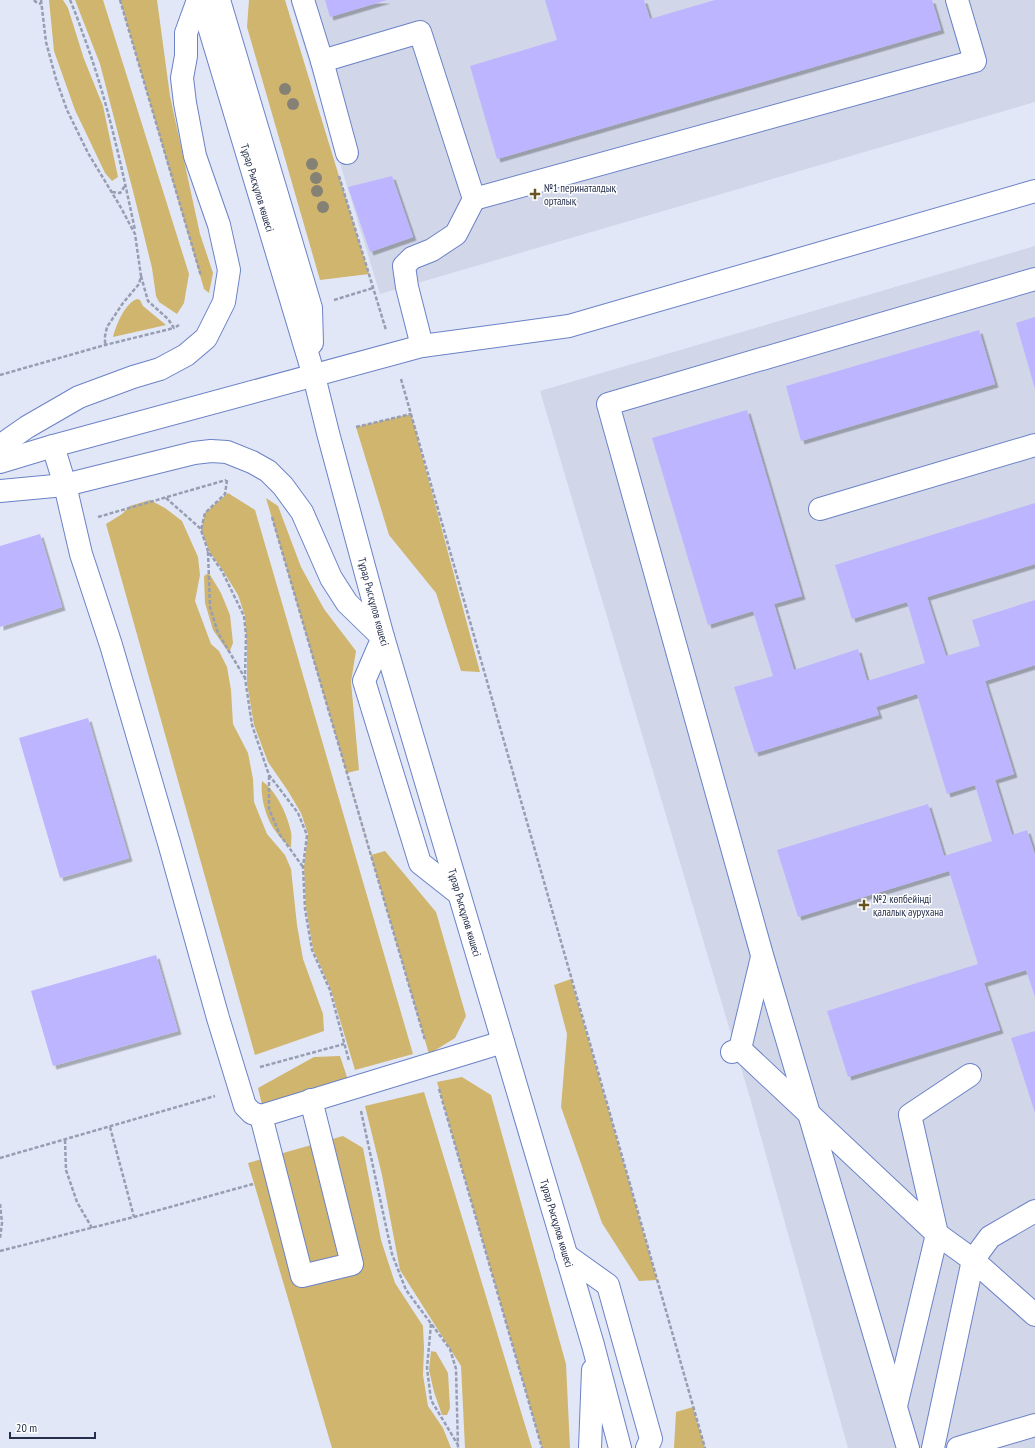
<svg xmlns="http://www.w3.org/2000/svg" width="1035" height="1448" font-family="'PT Sans Narrow',sans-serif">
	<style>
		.built { fill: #d1d7e8 }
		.green { fill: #d0b56f }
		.building { fill: #bdb5ff; filter: url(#shadow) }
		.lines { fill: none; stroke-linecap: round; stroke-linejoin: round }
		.minor-casing { stroke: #6b82c7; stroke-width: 24 }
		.path { stroke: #979eb3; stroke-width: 2.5; stroke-dasharray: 4 2; stroke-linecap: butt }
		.minor { stroke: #fff; stroke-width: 22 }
		.tree { fill: #868175 }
		.poi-dot { fill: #675422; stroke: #fff; stroke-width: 1.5 }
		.labels { text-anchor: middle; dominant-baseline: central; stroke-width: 3; stroke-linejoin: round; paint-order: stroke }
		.street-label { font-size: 11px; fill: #252f4c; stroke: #fff }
		.poi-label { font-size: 11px; fill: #252f4c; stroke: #fff; text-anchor: start }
	</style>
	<defs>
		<filter id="shadow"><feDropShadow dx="3.5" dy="3.5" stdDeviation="0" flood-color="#0004"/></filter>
	</defs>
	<rect width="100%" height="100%" fill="#e1e7f6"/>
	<!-- built -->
	<path class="built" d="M290,0H1035V102L380,294Z
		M1035,246V1448H848L750,1098L540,391Z"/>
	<!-- green -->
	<path class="green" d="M49,0H63L68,8L84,59L103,106L118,177L112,181L105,173L75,110L54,51Z
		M75,0H103L189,274L184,303L177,314L159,302L156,296L152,268L134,195L100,64Z
		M120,0H157L170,96L200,234L213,273L209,293L204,289Z
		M249,0H285L369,274L320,280L247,27Z
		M137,299L140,300L143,306L166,325L113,337C116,325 125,303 137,299Z
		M411,414L480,672L461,671L436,593L389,535L356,427Z
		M228,493L255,510L413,1054L355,1070L331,990L313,949L306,908L304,867L308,834L301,813L288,791L268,762L254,725L247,683V649L245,616L238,595L222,569L209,551L201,530L205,513Z
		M266,498L278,506L301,567L324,609L356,651L351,682L359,770L347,773L371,855L385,851L436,912L466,1016L455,1038L429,1054Z
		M150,500L165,508L182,521L198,557L200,575L195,601L211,644L219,651L227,667L231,690L233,724L248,753L253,779L254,802L267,834L285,855L291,869L297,925L303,959L323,1014L324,1031L255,1055L106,524L122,514L130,506Z
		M209,573L221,593L230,615L233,643L229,653L213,630L205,603L204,576Z
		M262,781C277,792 287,814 291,832C292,837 291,843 291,848C286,843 280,838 276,832C266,819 260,797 262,781Z
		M571,979L657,1280L639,1281L602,1223L561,1107L567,1034L554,985Z
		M340,1056L348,1080L263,1109L258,1088L314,1057Z
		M462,1077L491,1095L566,1364L570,1448H542L437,1082Z
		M424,1092L532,1448H465L461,1366L400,1270L382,1175L365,1106Z
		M343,1136L363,1148L381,1240L395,1283L423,1326L424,1348L423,1375L428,1406L443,1428L451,1448H332L248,1163Z
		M431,1351L436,1352L448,1373L450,1408L447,1415H442L434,1392L429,1370Z
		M693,1407L705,1448H674L676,1412Z"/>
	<!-- building -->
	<path class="building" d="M325,0H387L330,17Z
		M545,0H644L650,19L715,0H932L941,30L497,159L470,66L557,40Z
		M392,176L413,237L370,252L348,187Z
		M1035,317V389L1016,323Z
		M979,330L995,384L801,441L786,386Z
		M747,410L802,596L774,604L794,670L858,649L867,681L925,663L907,602L852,619L835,565L1035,503V564L927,597L946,656L980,646L972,620L1035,600V665L985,681L1014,774L995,780L1012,835L1027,830L1035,855V997L1026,970L984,983L1000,1030L848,1077L827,1011L978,964L949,871L798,917L777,850L928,804L944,856L992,841L975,785L947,794L917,694L876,707L879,715L755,753L734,687L773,676L753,611L708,625L652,438Z
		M40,534L62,607L0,627V546Z
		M88,718L129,858L60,878L19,738Z
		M156,955L178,1031L53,1066L31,991Z
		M1035,1031V1113L1011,1038Z"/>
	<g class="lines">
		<defs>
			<g id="minor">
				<path id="s1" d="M201,0L314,376L328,433L383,637L593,1345L620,1448"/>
				<path d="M219,0L311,308L312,343"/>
				<path d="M303,0L322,61L420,32L474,199L975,61L957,0"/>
				<path d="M322,61L347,153"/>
				<path d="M422,346L407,287L404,266L412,258L432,250L456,234L474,199"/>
				<path d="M0,446L27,427L79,397L133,377L160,369L186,355L206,338L224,302L229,270L219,225L195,156L185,103L182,78L186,56V33L198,0"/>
				<path d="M53,446L65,485L81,554L111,645L169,843L218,1018L245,1106L252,1113L261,1116L503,1042"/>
				<path d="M0,462L53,446L422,346L569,326L1035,191"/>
				<path d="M0,491L65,485L194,453L211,451L227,452L252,462L268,471L283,486L302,512L331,578L347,603L382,637"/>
				<path d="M820,509L1035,445"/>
				<path d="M383,637L364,681L420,863L458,893"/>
				<path d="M740,1049L762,957"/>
				<path d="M732,1052L740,1049L937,1234L973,1260L1035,1315"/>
				<path d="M261,1116L302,1276L352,1264L311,1100"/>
				<path d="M566,1255L608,1285L651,1439L647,1448"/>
				<path d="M896,1406L937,1234L910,1115L970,1075"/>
				<path d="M590,1448L593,1370"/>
				<path d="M908,1448L762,955L608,404L1035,279"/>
				<path d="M933,1448L973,1260L990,1237L1035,1211"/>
				<path d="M958,1448L1035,1425"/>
			</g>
		</defs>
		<!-- minor casing -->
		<use href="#minor" class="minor-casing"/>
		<!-- path -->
		<path class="path" d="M34,0L36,2L41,4
			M41,0L46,42L56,79L67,110L88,153L120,206L135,234L141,276L139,284L123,303L107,327L105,336V345
			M70,0C75,11 79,23 83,34C107,98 121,164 135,230
			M120,0L201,276
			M339,176L386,330
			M112,192L120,193L125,186
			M141,276L148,301L168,319L174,328L179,325
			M334,300L373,288
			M0,375L105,345L174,328
			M401,379L705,1448
			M356,427L411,414
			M227,480L225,494L205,513L201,530L208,551L222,571L244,616L246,635L245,678L252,725L269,775L298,813L307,835L303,867L305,909L312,950L330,990L349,1061
			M166,498L201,529
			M98,517L226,480
			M272,517L425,1040
			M208,552L210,607L218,633L245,678
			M269,776V809L280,835L303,867
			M260,1067L344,1044
			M439,1089L542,1448
			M361,1111L392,1254L406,1290L450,1349L456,1369L458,1448
			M110,1127L134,1217
			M65,1140L66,1170L77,1202L92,1228
			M0,1158L215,1096
			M0,1204L2,1223L0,1238
			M0,1251L134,1217L253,1184
			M431,1324L427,1368L431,1400L458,1445"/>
		<!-- minor -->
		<use href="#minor" class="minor"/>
	</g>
	<!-- trees -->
	<g class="tree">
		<circle cx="285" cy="89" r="6"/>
		<circle cx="293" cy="104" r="6"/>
		<circle cx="312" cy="164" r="6"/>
		<circle cx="316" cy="178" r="6"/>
		<circle cx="317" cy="191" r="6"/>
		<circle cx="323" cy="207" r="6"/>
	</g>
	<!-- markers -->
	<g class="poi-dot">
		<path d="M533 188h4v4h4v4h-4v4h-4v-4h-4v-4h4z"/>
		<path d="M862 899h4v4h4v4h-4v4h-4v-4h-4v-4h4z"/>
	</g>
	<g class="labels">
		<!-- street labels -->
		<g class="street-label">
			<text stroke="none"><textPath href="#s1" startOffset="196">Тұрар Рысқұлов көшесі</textPath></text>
			<text stroke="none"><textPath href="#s1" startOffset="626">Тұрар Рысқұлов көшесі</textPath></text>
			<text stroke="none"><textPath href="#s1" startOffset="950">Тұрар Рысқұлов көшесі</textPath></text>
			<text stroke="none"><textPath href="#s1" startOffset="1274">Тұрар Рысқұлов көшесі</textPath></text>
		</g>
		<!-- poi labels -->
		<g class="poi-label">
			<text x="544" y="188">№1 перинаталдық<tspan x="544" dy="13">орталық</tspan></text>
			<text x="873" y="899">№2 көпбейінді<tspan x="873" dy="13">қалалық аурухана</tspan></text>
		</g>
	</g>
	<!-- scale -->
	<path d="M10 1432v6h85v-6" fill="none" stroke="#252f4c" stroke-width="2"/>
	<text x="16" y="1432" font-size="12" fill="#252f4c" stroke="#ffffff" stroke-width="3" paint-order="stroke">20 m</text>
</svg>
